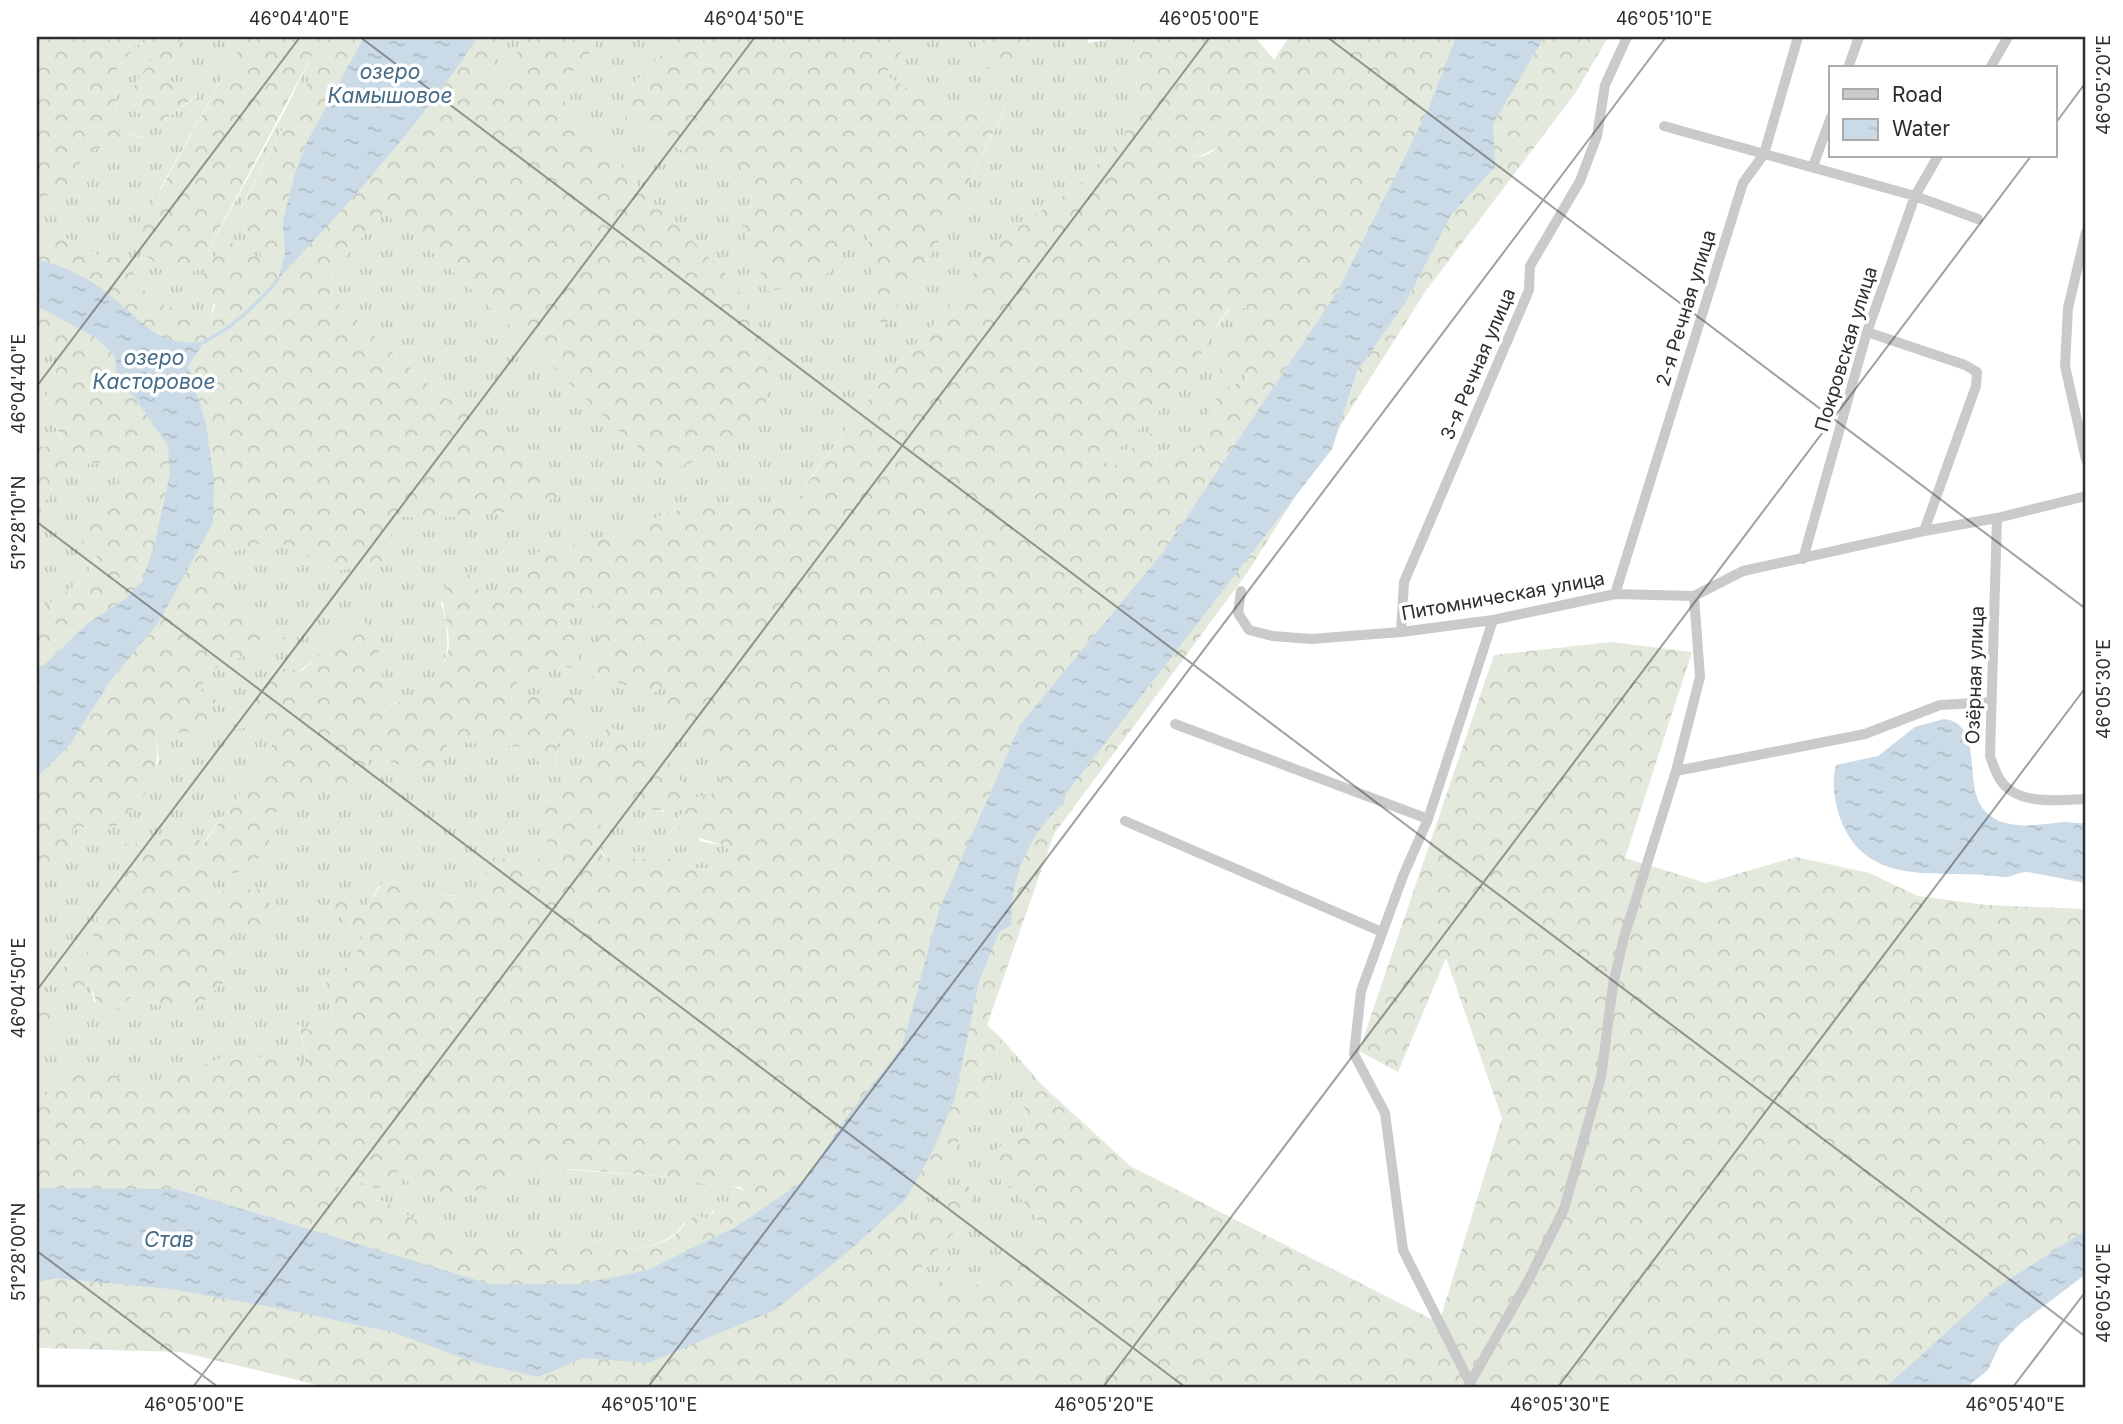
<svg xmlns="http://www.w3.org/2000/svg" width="2123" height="1424" font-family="Inter,sans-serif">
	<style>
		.grass { fill: url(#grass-tufts) }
		.forest { fill: url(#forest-crowns); fill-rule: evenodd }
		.water { fill: url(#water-ripples) }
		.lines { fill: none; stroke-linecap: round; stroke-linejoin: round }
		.stream { stroke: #cadbe7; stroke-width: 3.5 }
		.street { stroke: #cacaca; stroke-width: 10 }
		.ticks { fill: none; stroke: #2d2d2d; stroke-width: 2; stroke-opacity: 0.45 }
		.labels { text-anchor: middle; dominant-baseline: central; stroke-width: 7; stroke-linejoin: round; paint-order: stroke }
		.street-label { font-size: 19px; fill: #2d2d2d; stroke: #fff }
		.water-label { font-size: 21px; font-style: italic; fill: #446a86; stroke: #fff }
		.neatline { fill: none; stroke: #2d2d2d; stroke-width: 2.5 }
		.ticks-label { font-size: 18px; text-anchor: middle; fill: #2d2d2d }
	</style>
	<defs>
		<pattern id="grass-tufts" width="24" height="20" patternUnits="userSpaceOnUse" patternTransform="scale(1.75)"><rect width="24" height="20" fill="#e3e9dc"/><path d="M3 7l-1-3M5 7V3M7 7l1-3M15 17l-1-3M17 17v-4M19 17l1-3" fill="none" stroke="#c3c8bd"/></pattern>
		<pattern id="forest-crowns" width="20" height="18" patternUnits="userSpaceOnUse" patternTransform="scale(1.75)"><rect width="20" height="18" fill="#e3e9dc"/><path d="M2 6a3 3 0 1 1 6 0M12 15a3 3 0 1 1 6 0" fill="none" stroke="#c3c8bd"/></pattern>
		<pattern id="water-ripples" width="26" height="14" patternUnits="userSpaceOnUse" patternTransform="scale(1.75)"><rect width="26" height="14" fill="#cadbe7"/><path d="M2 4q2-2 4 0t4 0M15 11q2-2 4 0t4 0" fill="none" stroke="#aebcc6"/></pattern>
	</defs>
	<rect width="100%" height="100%" fill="#fff"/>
	<!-- grass -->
	<path class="grass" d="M184,37H245L160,189L197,271L284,112L320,39L322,54L241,207L244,232L260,248L262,260L226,241L210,322L164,305L138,286L128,259L98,256L83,244L37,230V181L39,180L40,196L81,156L98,148L123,150L144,138L116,130L117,68L137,43L157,53L132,89L160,123L198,96L155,85Z
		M505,37H522L517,55L507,73L488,77Z
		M599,37H668L671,45L632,85L690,155L739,162L756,193L742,226L865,217L882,329L942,237L1006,107L933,105L884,74L912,37H973L987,69L1027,62L1030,37H1087L1088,43L1126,37L1139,62L1133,116L1124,135L1077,187L992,245L975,268L966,289L882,381L805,485L817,492L764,506L706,502L663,515L621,535L539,552L485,612L441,602C456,661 446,686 386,707L377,638L335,630L319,656L253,706L234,729L275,721L272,752L203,843L185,833L146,843L123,844L119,880L98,917L88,956L61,992L91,985L94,1002L119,1008L133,995L156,1005L223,983L233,935L268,888L214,892L198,880L269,816L307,794L345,791L370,756L410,768C421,760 433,748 446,742C463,734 502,747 522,747L556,777L557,742L583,746L566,687L511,702L518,679L547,664L578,668V648L568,619L578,599L609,612C603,635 590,651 590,675L634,688L648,696L671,680L685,737L709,752L724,776L711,794L699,841L726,846L734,857L716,869L695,868L673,859L605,858L595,837L605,817L624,802L663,812L691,792L673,772L667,756L642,759L628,739L604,722L608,743L595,762L584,766L573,783L544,804L550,846L535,863L490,857C490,863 491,873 489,879C475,909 405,889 379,886L367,907L327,905L363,938L352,962L324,985L331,1005L335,1029L319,1035L298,1025L309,1064L282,1057L200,1068L175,1076L158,1088L125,1085C106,1062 96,1065 69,1069L37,1106V1040L54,1034L37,999V868L71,859L72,828L116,826L159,762L156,735L213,669L286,638L250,627L225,585V554L275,540L336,571L381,562L397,517H457L515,511L559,496L503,438L432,387L331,297L333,269L384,213L420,240L617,429L668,472L644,193L565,104L560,93L561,81L584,62Z
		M1236,118L1226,144L1193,159L1196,143L1216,130V119Z
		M1247,307L1259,316L1238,334L1233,350L1245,361L1246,380L1209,413L1204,445L1180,452L1174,463L1156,471L1157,437L1108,474L1103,464L1190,381L1209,338L1229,309Z
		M37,347L58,358L55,378L43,403L65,444L43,447L37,445Z
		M79,463L114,464L119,483L97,556L85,578L46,606L37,622V520L53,485Z
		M1001,1038L1041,1084L1022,1101L1029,1127L994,1151L1002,1183L1016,1192L1040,1223L1029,1253L967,1290L951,1267L933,1292L912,1277L972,1214L968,1177L911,1233L909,1200L949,1169L968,1113L990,1080Z
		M531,1167L683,1178C703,1184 734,1182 749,1194L733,1206L713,1210L709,1220L684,1223C672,1243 641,1250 620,1250L614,1240L551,1242L511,1249L455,1244L386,1202L363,1198L339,1187L329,1176L352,1179L378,1189L397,1172L416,1188Z"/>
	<!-- forest -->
	<path class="forest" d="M37,37H184L155,85L180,81L198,95L160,123L134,111L132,89L156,53L137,44L117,68L116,130L145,139L123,150L98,148L81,156L78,188L40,197L37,181Z
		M245,37H505L489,77L507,73L517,55L522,37H599L584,62L561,81L560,93L565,103L644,193L733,281L770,352L765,412L726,449L667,472L617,429L420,240L384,213L333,269L331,297L432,387L503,438L560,496L515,511L457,517H398L381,562L336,571L275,540L226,554L225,585L250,627L287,638L213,669L198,689L216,700L203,730L156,735C161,782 148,794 116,826L72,828L71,859L37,868V622L46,606L85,578L97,557L81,541L84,515L119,483L114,464L79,463L53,485L37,520V445L43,447L65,443L43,403L55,378L58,358L37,347V230L83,244L99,256L129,259L138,286L164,305L210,321L215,305L201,293L203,274L226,240L262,259L260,248L244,232L241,208L322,54L320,40L197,271L169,273L144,254L141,225Z
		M668,37H912L885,74L933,105L1006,106L942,237L882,330L865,218L822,283L768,291L742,226L756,193L739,163L690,155L625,119L632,85L671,45Z
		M973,37H1030L1027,62L987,69Z
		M1126,37H1255L1274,60L1289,37H1608L1576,92L1425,292L1247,573L1054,834L987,1025L1001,1038L990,1080L968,1113L949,1169L909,1200L911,1232L968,1176L972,1214L912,1277L933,1291L950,1266L967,1290L1029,1253L1040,1223L1016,1192L1002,1183L994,1151L1029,1127L1022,1100L1041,1084L1130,1166L1439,1323L1502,1118L1446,958L1398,1072L1359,1051L1494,655L1611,642L1692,652L1625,858L1706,883L1796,857L1869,873L1918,896L1986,905L2086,909V1229L1910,1387H326L181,1352L37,1348V1106L69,1069C96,1065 106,1062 125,1085L158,1088L175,1076L224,1057H282L309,1063L298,1024L319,1035L334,1029L331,1005L324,985L352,962L363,938L327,905L341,895L367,907L396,861L416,891C444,896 468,902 489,878L479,864L491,857L535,863L550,846L539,828L544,804L573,783L584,766L595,761L608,743L604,721L628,739L642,759L667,756L673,772L691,792C669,820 654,810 624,802L605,817L595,837L604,858L673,859L695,868L716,869L733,857L726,846L679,832V816L697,797L711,794L723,776L709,752L685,737L665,701L671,681L648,697L634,688L590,675C590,651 603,635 608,612L578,599L568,619L578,648L579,669L547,664L518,679L511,701L566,686C579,706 583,723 583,747L557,743L556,778L522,747L448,741L440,770L410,768L370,756L363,783L345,791L307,794L269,816V850L243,871L198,880L214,892L268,888L272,921L233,935L223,983L193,1011L156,1005L133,995L119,1008L100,1015L91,985L60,992L58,970L88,956L98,917L119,880L123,844L146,843L185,833L204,843L271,752L275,722L233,730L279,668L301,671L319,656L335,630L362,618L377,638L387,707C419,695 455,672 448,632C445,613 440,603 446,584L472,573L485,611L538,552L621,535L663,515L706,502L764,506L816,492L805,486L882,381L966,289L975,268L992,244L1077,187L1124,135L1133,116L1139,62ZM1236,118C1227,140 1218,155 1193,158L1196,143L1216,130V119ZM1247,307L1258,316L1238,334L1233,350L1217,360L1223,380L1244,362L1246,379L1220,391L1209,413L1204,445L1180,452L1174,463L1156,470L1157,437L1148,432L1108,473L1103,464L1190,381L1209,338L1228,309ZM531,1168L554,1181L568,1169L683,1178L703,1184L740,1187L749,1194L733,1206L720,1200L709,1219L696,1215C688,1220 685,1224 679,1231C667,1245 637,1250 620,1250L614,1240L551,1242L511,1249L455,1244L386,1202L363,1198L339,1187L329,1176L352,1179L378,1189L397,1172C403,1177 411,1186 419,1189C453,1198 492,1189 525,1180Z
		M37,999L39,1004L67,1015L54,1034L37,1040Z"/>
	<!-- water -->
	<path class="water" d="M364,37H478C420,124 350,203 278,279L285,254L283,221L295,173L308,140Z
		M1456,37H1544L1493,124L1495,167L1451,215L1406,302L1357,371L1332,449L1065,795L1064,804C1031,829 1007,884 1012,925L1000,931L979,981L955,1098L934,1148L906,1199L849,1251L775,1310L648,1363L584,1358L538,1377L474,1362L392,1332L277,1308L170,1289L56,1278L37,1282L39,1188L176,1189L490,1284H580L648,1270L737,1226L805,1180L846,1118L902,1047L939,910L1020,725L1164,551L1339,289L1428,110Z
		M37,260C61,265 86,276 106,292C140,318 155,347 204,342L188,366L206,423L214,480L213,523L158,623L111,680L69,746L37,777V672L88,623L125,599L142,582L155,542L170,474L168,446L135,398L118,381L114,355L95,337L37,306Z
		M1944,719C1987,724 1960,790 1987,813C2007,832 2041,824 2065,822C2072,822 2079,824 2086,823V883C2067,880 2047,875 2028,872C2019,871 2011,878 2003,877C1944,868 1870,890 1842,823C1835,804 1831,784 1836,765L1878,756L1915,727Z
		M2086,1230V1274L2020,1324L2000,1344L1988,1370L1967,1387H1886L1994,1289Z"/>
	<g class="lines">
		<!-- stream -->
		<path class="stream" d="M204,342C232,328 258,304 278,279"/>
		<!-- street -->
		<path class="street" d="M1848,68L1859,37
			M1990,68L2008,37
			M1664,126L1915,196L1978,219
			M1813,166L1831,117
			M2086,232L2068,308L2065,366L2086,460
			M1867,332L1965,365L1977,372L1976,386L1924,531
			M1997,518L1990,756C1993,764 1996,774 2001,781C2018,806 2060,800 2086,799
			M1803,559L1867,332L1915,196L1938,156
			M1241,591L1238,613L1249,630L1272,636L1311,639L1401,632L1493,620L1615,594L1694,596L1743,571L1924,531L1997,518L2086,496
			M1615,594L1743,183L1764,154L1798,37
			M1694,596L1700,677L1676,771L1865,734L1940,705L1992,702
			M1401,632L1404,582L1529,290L1530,266L1580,181L1597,136L1605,85L1627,37
			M1175,724L1428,819
			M1125,821L1382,932
			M1470,1383L1528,1281L1564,1209L1601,1077L1613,985L1624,937L1676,771
			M1472,1387L1403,1250L1385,1113L1354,1054L1361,991L1403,876L1428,819L1493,620"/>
	</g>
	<!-- ticks -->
	<path class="ticks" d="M360,37L2086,1337M1327,37L2086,609M2055,124L2086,82M37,386L300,37M37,522L1185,1387M37,990L755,37M37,1251L218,1387M193,1387L1210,37M648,1387L1666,37M1103,1387L2031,156M1558,1387L2086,687M2013,1387L2086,1291"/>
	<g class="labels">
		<!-- street labels -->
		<g class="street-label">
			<text transform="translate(1686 308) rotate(-73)">2-я Речная улица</text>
			<text transform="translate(1846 349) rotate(-73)">Покровская улица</text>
			<text transform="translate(1478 364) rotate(-67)">3-я Речная улица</text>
			<text transform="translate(1503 596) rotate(-10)">Питомническая улица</text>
			<text transform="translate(1975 675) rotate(-88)">Озёрная улица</text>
		</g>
		<!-- water labels -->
		<g class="water-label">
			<text x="390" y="71">озеро<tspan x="390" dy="24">Камышовое</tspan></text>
			<text x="154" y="357">озеро<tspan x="154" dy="24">Касторовое</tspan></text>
			<text x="169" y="1239">Став</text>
		</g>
	</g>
	<!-- border -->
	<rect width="2123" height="1424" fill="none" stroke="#ffffff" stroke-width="77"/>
	<!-- legend -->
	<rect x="1829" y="66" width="228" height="91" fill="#ffffff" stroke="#ababab" stroke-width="2"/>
	<rect x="1843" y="89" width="35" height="10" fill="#cacaca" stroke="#ababab" stroke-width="2"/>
	<text x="1892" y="102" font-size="21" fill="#2d2d2d">Road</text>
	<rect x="1843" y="119" width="35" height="21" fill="url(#water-ripples)" stroke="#ababab" stroke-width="2"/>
	<text x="1892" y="136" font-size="21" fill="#2d2d2d">Water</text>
	<rect x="38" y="38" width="2046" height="1348" class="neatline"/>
	<g class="ticks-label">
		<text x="299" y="25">46°04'40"E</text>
		<text x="754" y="25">46°04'50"E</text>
		<text x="1209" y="25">46°05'00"E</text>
		<text x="1664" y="25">46°05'10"E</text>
		<text transform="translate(2104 85) rotate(-90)" y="6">46°05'20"E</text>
		<text transform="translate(19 384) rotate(-90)" y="6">46°04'40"E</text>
		<text transform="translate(19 523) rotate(-90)" y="6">51°28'10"N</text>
		<text transform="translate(2104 689) rotate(-90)" y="6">46°05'30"E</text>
		<text transform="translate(19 988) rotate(-90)" y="6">46°04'50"E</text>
		<text transform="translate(19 1252) rotate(-90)" y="6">51°28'00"N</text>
		<text transform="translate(2104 1293) rotate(-90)" y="6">46°05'40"E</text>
		<text x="194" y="1411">46°05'00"E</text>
		<text x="649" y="1411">46°05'10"E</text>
		<text x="1104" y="1411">46°05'20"E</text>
		<text x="1560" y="1411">46°05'30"E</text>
		<text x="2015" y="1411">46°05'40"E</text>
	</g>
</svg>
